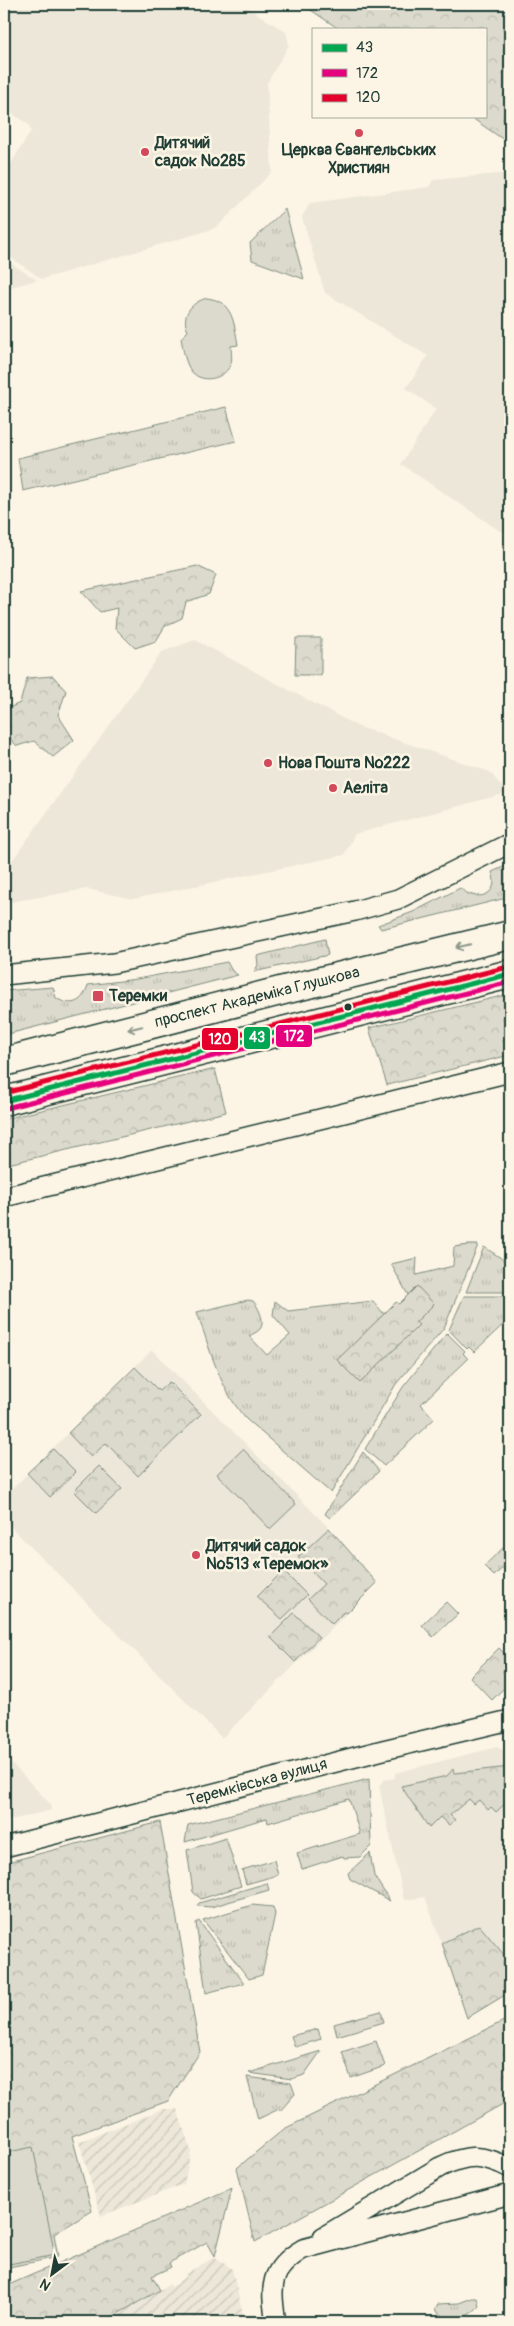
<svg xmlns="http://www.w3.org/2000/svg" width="514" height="2326" font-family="Pangolin,sans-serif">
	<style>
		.built { fill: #ece7d8 }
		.industrial { fill: url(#industrial-furrows) }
		.grass { fill: url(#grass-tufts); stroke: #7e8c80 }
		.forest { fill: url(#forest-crowns); stroke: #7e8c80 }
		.pitch { fill: #dcdacc; stroke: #7e8c80 }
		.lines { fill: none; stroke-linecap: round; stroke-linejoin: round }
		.minor-casing { stroke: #1f3d34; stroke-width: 22 }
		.trunk-casing { stroke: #1f3d34; stroke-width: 31 }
		.minor { stroke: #fcf5e5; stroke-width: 19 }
		.trunk { stroke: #fcf5e5; stroke-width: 28 }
		.bus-1-casing { stroke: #fcf5e5; stroke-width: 9 }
		.bus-2-casing { stroke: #fcf5e5; stroke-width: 9 }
		.bus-3-casing { stroke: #fcf5e5; stroke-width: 9 }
		.bus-1 { stroke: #00a651; stroke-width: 5 }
		.bus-2 { stroke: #e5007d; stroke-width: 5 }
		.bus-3 { stroke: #e4002b; stroke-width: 5 }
		.oneway { stroke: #8e998c }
		.poi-dot { fill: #d1495b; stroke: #fcf5e5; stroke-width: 2 }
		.bus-dot { fill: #1f3d34; stroke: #fcf5e5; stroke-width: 2 }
		.labels { text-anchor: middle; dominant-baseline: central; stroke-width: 5; stroke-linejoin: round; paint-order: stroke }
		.poi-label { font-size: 16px; font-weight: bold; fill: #1f3d34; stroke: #fcf5e5; text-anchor: start }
		.street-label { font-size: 16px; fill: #1f3d34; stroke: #fcf5e5 }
		.line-badge { stroke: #fcf5e5; stroke-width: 2 }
		.badge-label { font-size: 14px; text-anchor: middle; font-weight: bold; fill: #fff }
	</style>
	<defs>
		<pattern id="industrial-furrows" width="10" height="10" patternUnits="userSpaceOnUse" patternTransform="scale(1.25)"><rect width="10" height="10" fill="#ece7d8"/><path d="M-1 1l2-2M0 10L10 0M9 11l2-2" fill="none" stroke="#cac7ba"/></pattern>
		<pattern id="grass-tufts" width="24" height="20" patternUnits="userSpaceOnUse" patternTransform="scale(1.25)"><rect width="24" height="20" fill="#dcdacc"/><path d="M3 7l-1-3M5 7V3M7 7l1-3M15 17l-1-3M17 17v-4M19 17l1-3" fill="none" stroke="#bcbcb0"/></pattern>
		<pattern id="forest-crowns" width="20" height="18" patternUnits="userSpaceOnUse" patternTransform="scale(1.25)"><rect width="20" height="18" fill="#dcdacc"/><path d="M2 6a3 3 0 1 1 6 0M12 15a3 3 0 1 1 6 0" fill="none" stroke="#bcbcb0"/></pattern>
	</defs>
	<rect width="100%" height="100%" fill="#fcf5e5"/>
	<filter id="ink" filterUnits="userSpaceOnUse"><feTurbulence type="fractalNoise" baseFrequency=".02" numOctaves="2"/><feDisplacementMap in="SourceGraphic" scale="10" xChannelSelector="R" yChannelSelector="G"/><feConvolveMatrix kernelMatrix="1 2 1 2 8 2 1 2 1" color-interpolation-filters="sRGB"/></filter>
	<g filter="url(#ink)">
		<!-- built -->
		<path class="built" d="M4,4H242L286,32L289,45L267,83L272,172L218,226L210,230L42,279L4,253V175L31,131L28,124L4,108Z
			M508,173L510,175V533L500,531L401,464L436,409L406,388L428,356L325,293L302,217L310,203L429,187L433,180Z
			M4,259L37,280L4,289Z
			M195,640L357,726L490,772L507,793L355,834L344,855L133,899L87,889L4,903V872L162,652Z
			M152,1350L329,1528L377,1583L222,1738L4,1520V1497Z
			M497,1747L510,1753V1991L467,2016L425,1897L404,1900L379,1786L384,1780L395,1778V1773Z
			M4,1755L51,1805V1810L4,1822Z"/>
		<!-- industrial -->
		<path class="industrial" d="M163,2109H177L191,2151L184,2184L101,2216L79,2142Z
			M215,2257L232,2269L245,2322H104L170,2284L171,2287L179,2283V2281L187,2276L185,2274Z"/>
		<!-- grass -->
		<path class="grass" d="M285,209L304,279L252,260L250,243Z
			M226,407L236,441L23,491L18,458Z
			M510,864V897L381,929L378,925L413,912L460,888C476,903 501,896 492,872Z
			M325,939L328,955L254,972L258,965L257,956Z
			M227,962L232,971L238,975L4,1035V991L53,987L56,998C72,1008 83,1002 88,985L137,979Z
			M469,1245H478L444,1328L396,1384L331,1493L246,1419C219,1388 210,1349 197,1312L248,1300L253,1301C258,1306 266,1322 260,1329C258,1332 252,1334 249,1336L267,1355L290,1335L273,1315L275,1301L288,1311L373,1301L384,1314L338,1360L360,1383L418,1325L416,1322L417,1286L408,1295L391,1264L417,1258L416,1275L453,1266L454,1247Z
			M484,1247L501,1258L510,1268V1292H466Z
			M464,1296H510V1318L474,1352L469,1347L467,1349L449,1330Z
			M447,1333L465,1351L463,1353L468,1359L421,1404L434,1419L384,1466L365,1449L403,1387Z
			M363,1452L379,1471L330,1518L325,1514Z
			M506,1545L510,1549V1561L494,1576L484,1566Z
			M446,1602L458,1614L433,1637L422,1625Z
			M369,1779L371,1846L360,1857L344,1858L343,1856L302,1869L297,1853L360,1834L349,1799L268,1823L267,1818L185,1842L188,1825Z
			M226,1838L241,1886L201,1899L193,1892L187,1850Z
			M370,1853L374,1876L390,1901L350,1879L348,1873Z
			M274,1860L278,1875L246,1884L242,1870Z
			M267,1883L269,1890L211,1907L197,1906L199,1903Z
			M252,1905L273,1907L275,1914L262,1975L249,1979L203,1920Z
			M199,1921L244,1983L206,1993L196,1923Z
			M381,2011L384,2022L337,2036L334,2024Z
			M318,2029L321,2039L295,2047L291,2036Z
			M321,2051L304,2075L292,2079L249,2073Z
			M247,2077L291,2083L295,2094L280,2111L279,2109L258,2119Z
			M472,2298H477L479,2306C468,2319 448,2324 435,2310L438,2304L459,2303Z"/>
		<!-- forest -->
		<path class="forest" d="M302,4H510V144L469,116H485V29H339Z
			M197,566L216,575L209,594L186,602L182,618L165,626L156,641L135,648L115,628L117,608L100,612L81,591Z
			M296,638H321V675H295Z
			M53,676L66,691L58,715L74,740L53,757L34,741L17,746L4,732V710L20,703L27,678Z
			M510,994V1055L387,1085L369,1028Z
			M215,1069L226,1112L4,1165V1119Z
			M417,1286L434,1304L416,1322L419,1325L360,1383L337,1360L396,1302L399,1304Z
			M135,1367L159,1391L169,1382L201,1414L138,1476L106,1443L91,1457L68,1433Z
			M53,1449L76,1472L50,1497L27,1473Z
			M99,1466L122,1489L96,1513L74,1491Z
			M329,1528L377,1583L347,1613L344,1612L332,1624L308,1599L324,1584L298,1557Z
			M283,1571L307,1595L282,1619L257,1597Z
			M294,1613L319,1637L295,1662L270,1637Z
			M499,1648L510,1659V1682L492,1700L470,1677Z
			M510,1767V1799L496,1812L491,1807L488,1810L479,1800L474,1804L469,1799L450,1815L455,1820L449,1825L440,1817L429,1828L401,1786L447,1776L453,1769L454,1773Z
			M160,1822L200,2052L168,2101L72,2136L92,2211L54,2234L58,2257L4,2268V1863Z
			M479,1925L510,1962V1992L467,2018L442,1943Z
			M510,2018V2100L255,2242L237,2168L284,2129Z
			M376,2041L385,2066L351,2078L342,2052Z
			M232,2188L215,2256L207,2242L169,2263L171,2267L152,2276L160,2290L103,2322H4V2287Z"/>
		<!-- pitch -->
		<path class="pitch" d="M207,298C233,301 234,323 238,345L231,346C231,353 233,360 230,366C223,379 203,384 192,372C185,364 183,349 181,338L188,331C180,315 192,302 207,298Z
			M243,1449L296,1504L270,1529L217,1474Z
			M33,2147L55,2255L4,2265V2153Z"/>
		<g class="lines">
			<defs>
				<path id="minor" d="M4,975L114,963L355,911L398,899L510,843
					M4,1197L510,1072
					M4,1847L383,1750L510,1720
					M323,2237L440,2167C468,2154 482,2154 510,2168
					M276,2322C270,2287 269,2269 303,2249L510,2194"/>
				<path id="trunk" d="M4,1062L284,990L510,935
					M4,1101L510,974"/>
			</defs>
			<!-- minor casing -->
			<use href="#minor" class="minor-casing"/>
			<!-- trunk casing -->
			<use href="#trunk" class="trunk-casing"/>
			<!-- minor -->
			<use href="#minor" class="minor"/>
			<!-- trunk -->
			<use href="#trunk" class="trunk"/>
			<defs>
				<path id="bus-1" d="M4,1101L510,974"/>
				<path id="bus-2" d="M6,1108L510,982"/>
				<path id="bus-3" d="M4,1093L508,967"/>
			</defs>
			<!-- bus-1 casing -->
			<use href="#bus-1" class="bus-1-casing"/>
			<!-- bus-2 casing -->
			<use href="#bus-2" class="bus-2-casing"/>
			<!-- bus-3 casing -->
			<use href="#bus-3" class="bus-3-casing"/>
			<!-- bus-1 -->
			<use href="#bus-1" class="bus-1"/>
			<!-- bus-2 -->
			<use href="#bus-2" class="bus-2"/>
			<!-- bus-3 -->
			<use href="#bus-3" class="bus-3"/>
		</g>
		<!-- one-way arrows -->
		<defs><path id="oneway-shaft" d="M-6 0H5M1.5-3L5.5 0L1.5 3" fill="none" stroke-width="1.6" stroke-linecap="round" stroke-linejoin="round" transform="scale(1.25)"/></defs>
		<g class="oneway">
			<use href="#oneway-shaft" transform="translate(463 946) rotate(166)"/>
			<use href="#oneway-shaft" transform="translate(135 1028) rotate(166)"/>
		</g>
	</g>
	<!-- markers -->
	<g class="poi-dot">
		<circle cx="359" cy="133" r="5"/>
		<circle cx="145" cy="152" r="5"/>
		<circle cx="268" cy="763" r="5"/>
		<circle cx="333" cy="788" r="5"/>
		<rect x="92" y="990" width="12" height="12" rx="2.5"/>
		<circle cx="196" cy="1555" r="5"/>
	</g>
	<circle class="bus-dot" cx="348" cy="1007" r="4.5"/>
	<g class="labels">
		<!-- poi labels -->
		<g class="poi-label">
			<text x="155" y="143">Дитячий<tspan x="155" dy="18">садок №285</tspan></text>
			<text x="359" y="150" text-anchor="middle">Церква Євангельських<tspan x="359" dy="18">Християн</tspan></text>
			<text x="278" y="763">Нова Пошта №222</text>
			<text x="343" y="788">Аеліта</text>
			<text x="109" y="996">Теремки</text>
			<text x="206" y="1546">Дитячий садок<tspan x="206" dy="18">№513 «Теремок»</tspan></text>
		</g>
		<!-- street labels -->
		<g class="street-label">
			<text transform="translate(257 997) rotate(-14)">проспект Академіка Глушкова</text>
			<text transform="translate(257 1782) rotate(-15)">Теремківська вулиця</text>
		</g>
	</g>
	<g class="line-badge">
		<rect x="275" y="1024" width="38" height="24" rx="5" fill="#e5007d"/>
		<rect x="243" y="1026" width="28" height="24" rx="5" fill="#00a651"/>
		<rect x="201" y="1027" width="38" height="24" rx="5" fill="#e4002b"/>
	</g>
	<g class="badge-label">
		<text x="294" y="1041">172</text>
		<text x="257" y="1042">43</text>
		<text x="220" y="1044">120</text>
	</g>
	<!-- margin -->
	<rect width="514" height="2326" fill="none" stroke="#fcf5e5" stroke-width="20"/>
	<rect x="10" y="10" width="494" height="2306" fill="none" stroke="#1f3d34" stroke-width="2" filter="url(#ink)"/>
	<!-- legend -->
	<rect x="312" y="28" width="175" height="90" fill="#fcf5e5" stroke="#a4ab9e"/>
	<rect x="322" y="44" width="25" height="8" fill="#00a651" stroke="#a4ab9e"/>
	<text x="356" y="52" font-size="15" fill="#1f3d34">43</text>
	<rect x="322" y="69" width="25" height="8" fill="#e5007d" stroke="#a4ab9e"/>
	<text x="356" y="78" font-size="15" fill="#1f3d34">172</text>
	<rect x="322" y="94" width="25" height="8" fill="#e4002b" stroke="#a4ab9e"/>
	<text x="356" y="102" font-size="15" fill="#1f3d34">120</text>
	<!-- north arrow -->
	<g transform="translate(52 2274) rotate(212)" stroke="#fcf5e5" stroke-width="4" paint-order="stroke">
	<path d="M0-4L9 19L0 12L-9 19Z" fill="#1f3d34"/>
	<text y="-8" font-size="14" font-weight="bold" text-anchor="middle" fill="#1f3d34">N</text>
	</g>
</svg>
